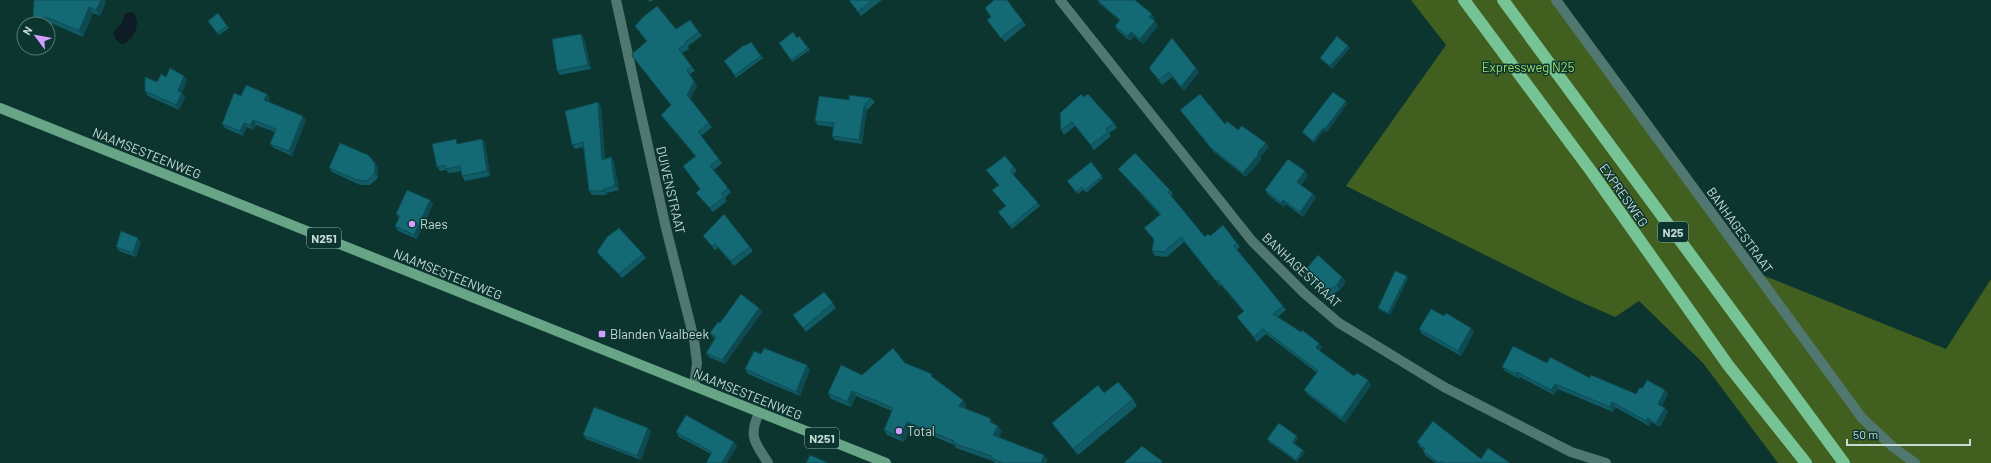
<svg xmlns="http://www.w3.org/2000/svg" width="1991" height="463" font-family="Barlow,sans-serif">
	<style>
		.green { fill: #41601f }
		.water { fill: #0e1d25 }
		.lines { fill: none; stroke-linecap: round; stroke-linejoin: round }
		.street { stroke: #507770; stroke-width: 10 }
		.primary { stroke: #67a586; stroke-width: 10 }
		.highway { stroke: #76c395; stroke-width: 12 }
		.wall { fill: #105b65 }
		.shaded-wall { fill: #0d4a52 }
		.building { fill: #136a75; stroke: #0d4a52 }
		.poi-dot { fill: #d29dfd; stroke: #0c3530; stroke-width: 1.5 }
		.labels { text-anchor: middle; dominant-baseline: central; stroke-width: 3; stroke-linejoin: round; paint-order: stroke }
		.shield { fill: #0c3530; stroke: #8ea8a4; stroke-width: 1 }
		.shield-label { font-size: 12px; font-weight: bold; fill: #c6dad6 }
		.park-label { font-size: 13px; fill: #9fd964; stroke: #0c3530 }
		.street-label { font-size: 13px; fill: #c6dad6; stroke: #0c3530 }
		.poi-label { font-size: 13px; fill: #c6dad6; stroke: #0c3530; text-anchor: start }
	</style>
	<rect width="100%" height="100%" fill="#0c3530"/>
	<!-- green -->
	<path class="green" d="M1411,0H1551L1755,272L1946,349L1991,279V463H1778L1703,363L1639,301L1615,317L1572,298L1346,186L1446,45Z"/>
	<!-- water -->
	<path class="water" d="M132,12C143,20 134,42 122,44L116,40L113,33L122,23L125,13Z"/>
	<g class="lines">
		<!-- street -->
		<path class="street" d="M616,0L665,224L694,339L697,363L694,386
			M1060,0L1252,241L1304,293L1339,323L1444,387L1571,452L1606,463
			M1556,0L1862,418L1893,447L1915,463
			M759,413C748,437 755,442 768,463"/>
		<!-- primary -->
		<path class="primary" d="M0,108L886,463"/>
		<!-- highway -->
		<path class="highway" d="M1464,0L1591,171L1728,365L1806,463
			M1503,0L1844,463"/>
	</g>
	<!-- wall -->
	<path class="wall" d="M648,0H654L650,2Z
		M849,0H882L861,16Z
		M1097,0L1155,18L1153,20L1158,26L1143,44L1134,36L1130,41L1118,31L1115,26L1120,21L1100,4Z
		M106,2L100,16L93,13L83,37L53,24L37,23L33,18Z
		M218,13L229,28L219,35L208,21Z
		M987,20L1023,21L1026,25L1005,42Z
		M635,26L676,29L699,32L702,36L688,46L689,49L682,53L695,71L690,74L697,86L690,99L712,127L701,136L722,163L714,170L731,192L725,198L727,201L713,212L696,193L700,189L695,156L661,115L671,105L633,57L646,41Z
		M581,34L584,38L591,69L560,75L557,71Z
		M799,36L810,50L792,62L779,43L797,38Z
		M751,42L763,58L736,78L724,61Z
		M1348,46L1350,48L1332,69L1322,60L1320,58Z
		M1149,68H1196L1199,72L1184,91L1172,77L1162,85Z
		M184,76L187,80L182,93L185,97L179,110L148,96L145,91L157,82Z
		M241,96L270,98L268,101L306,120L292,156L274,148L270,144L275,132L256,125L253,130L247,127L243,136L225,128L222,124Z
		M871,98L875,102L867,110L862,144L835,140L832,136L833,127L818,125L815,121L849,100Z
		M1346,101L1347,104L1327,132L1324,130L1314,143L1304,134L1302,132Z
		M598,102L601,107L605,159L611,157L614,162L619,190L607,193V195H592L589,191L583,147L575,149L572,145Z
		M1180,110L1225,124L1238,130L1269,147L1261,156V160L1246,177L1214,152Z
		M1060,113L1114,123L1117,128L1109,133L1111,136L1094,150L1075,126L1064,135L1061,130Z
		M482,139L485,143L490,176L465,181L462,176L461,171L449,173L446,170L440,171L437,167L459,143V144Z
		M1091,162L1103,178L1086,193L1084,189L1078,194L1067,181Z
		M375,163L378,167V178L370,185H360L332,172L329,168Z
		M1014,167L1017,171L1013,174L1040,206L1012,229L998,212L1006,206L992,190L999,185L986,170Z
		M1118,169L1170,190L1173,194L1171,196L1205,237L1210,236L1237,243L1240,247L1237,250L1286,310L1278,317L1322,347L1320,351L1354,376L1368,380L1371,385L1345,423L1307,394L1304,390L1317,373L1266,334L1257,342L1237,317L1244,312L1221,285L1220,286L1184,242L1167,257L1155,256L1152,251L1154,240L1144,228L1160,215L1122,173Z
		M1308,176L1301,185L1313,194L1316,198L1303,217L1286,204L1284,207L1268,195L1265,190Z
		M430,200L433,204L417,239L398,231L395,226L399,218L396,214Z
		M703,236L750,247L753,251L734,266L718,248L715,250Z
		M141,242L136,257L119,251L116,247Z
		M597,252L643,254L646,258L622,278L600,256Z
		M1303,273L1346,281L1340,290L1330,296L1306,277Z
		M1408,278L1390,315L1380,310L1378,308Z
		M824,292L836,308L806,332L793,315Z
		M759,308L762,312L725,364L709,357L706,353L715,339L713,337L710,333L720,323Z
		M1444,316L1474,332L1461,356L1422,334L1419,329Z
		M761,354L807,365L810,370L800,396L748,374L745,369Z
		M905,363L935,380L963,400L966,406L965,408L994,423V424L998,426L1002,431L999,437L1044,455L1047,460L1046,463H995L993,461L956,448L954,445L911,427L904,442L887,435L884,430L892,411L856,396L851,407L831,399L828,393L862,375Z
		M1547,363L1636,394L1642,389L1668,394L1662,406L1668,412L1660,427L1651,422L1649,426L1615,407L1613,412L1558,389L1554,395L1520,377V379L1505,371L1502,367Z
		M1104,393L1133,399L1137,406L1078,455L1056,429L1052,423Z
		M648,428L651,432L641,460L586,439L583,435Z
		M676,432L734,442L737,447L711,454L679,437Z
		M1298,438L1294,443L1305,452L1297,462L1269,442L1267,439Z
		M1417,442L1481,459L1510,463H1436L1426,456L1423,451L1424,450L1420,447Z"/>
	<!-- shaded-wall -->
	<path class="shaded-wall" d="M101,0H105L106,2L100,16L96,10Z
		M89,7L93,13L83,37L79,31Z
		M1152,14L1155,18L1152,21L1149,17Z
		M1155,21L1158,26L1143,44L1140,39Z
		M1131,32L1134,36L1130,41L1127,36Z
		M581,34L584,38L591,69L588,65Z
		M1348,46L1350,48L1332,69L1330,66Z
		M1196,68L1199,72L1184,91L1181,87Z
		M690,74L697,86L690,99L687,95Z
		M184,76L187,80L182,93L185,97L179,110L176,105L178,91Z
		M267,94L270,98L267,104L264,100Z
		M1346,101L1347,104L1327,132L1325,129Z
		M598,102L601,107L605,164L602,160Z
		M864,106L867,110L862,144L859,140Z
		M303,116L306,120L292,156L289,151Z
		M253,120L256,125L253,130L250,125Z
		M244,123L247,127L243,136L240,131Z
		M1323,128L1324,130L1314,143L1313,141Z
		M482,139L485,143L490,176L487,171Z
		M1266,143L1269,147L1261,156V160L1246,177L1243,173L1258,152Z
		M611,157L614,162L619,190L615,186Z
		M375,163L378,167V178L375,173Z
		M1305,171L1308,176L1300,186L1297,182Z
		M604,189L607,193V195L604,191Z
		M1313,194L1316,198L1303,217L1300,212Z
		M430,200L433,204L417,239L414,235Z
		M1283,200L1286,204L1284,207L1281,203Z
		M138,238L141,242L136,257L133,253Z
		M1407,276L1408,278L1390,315L1388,313Z
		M1342,277L1346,281L1340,290L1337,285Z
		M759,308L762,312L725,364L722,360Z
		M1471,328L1474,332L1461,356L1458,351Z
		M1319,343L1322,347L1319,352L1316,348Z
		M807,365L810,370L800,396L796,392Z
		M1517,372L1520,377V379L1516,374Z
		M1368,380L1371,385L1345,423L1342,418Z
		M1555,384L1558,389L1554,395L1551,390Z
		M1665,390L1668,394L1661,408L1658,404Z
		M852,391L856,396L851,407L847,402Z
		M963,400L966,406L962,411L959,406Z
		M1612,402L1615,407L1613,412L1610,407Z
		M1665,408L1668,412L1660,427L1656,423Z
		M990,418L994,423V427L990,422Z
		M1648,418L1651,422L1649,426L1646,421Z
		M907,422L911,427L904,442L900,437Z
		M998,426L1002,431L997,440L993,435Z
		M648,428L651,432L641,460L637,456Z
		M1297,436L1298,438L1294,444L1292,442Z
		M734,442L737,447L727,463H722Z
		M1303,450L1305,452L1297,462L1296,460Z
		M1044,455L1047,460L1046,463H1041Z"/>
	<!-- building -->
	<path class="building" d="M34,0H101L96,10L89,7L79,31L49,18H33Z
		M849,0H873L858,12Z
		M994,0H1007L1023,21L1001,38L987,20L991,17L985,8Z
		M1097,0H1135L1152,14L1149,17L1155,21L1140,39L1131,32L1127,36L1115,26L1120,20Z
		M657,6L676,29L690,20L699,32L685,42L686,44L679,49L692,67L687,70L694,82L687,95L709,123L698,132L719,159L710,166L728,188L721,194L724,197L710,208L696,193L700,189L683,166L696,156L661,115L671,105L633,57L632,54L647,41L635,26L643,17Z
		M218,13L227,26L217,33L208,21Z
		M793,32L797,38L799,36L808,48L791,60L779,43Z
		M581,34L588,65L557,71L552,39Z
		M1337,36L1348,46L1330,66L1320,58Z
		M1172,38L1196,68L1181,87L1169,72L1159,80L1149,68Z
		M751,42L761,56L735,75L724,61L744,45L745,46Z
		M170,68L184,76L178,91L182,93L176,105L145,91V77L157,82L161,74L166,77Z
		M246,85L267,94L264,100L303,116L289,151L270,144L276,129L253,120L250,125L244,123L240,131L222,124L234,93L241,96Z
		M1333,92L1346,101L1325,129L1323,128L1313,141L1302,132Z
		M1081,94L1084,97L1088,94L1114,123L1106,129L1108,132L1091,145L1072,122L1061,130L1060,113Z
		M1200,94L1225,124L1227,121L1238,130L1242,126L1266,143L1258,152V155L1243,173L1211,148L1180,110Z
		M849,95L871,98L864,106L859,140L832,136L834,123L815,121L819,96L849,100Z
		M598,102L602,160L611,157L615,186L604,189V191H589L583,142L572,145L565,111Z
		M456,139L457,144L482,139L487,171L462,176L460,166L445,169V165L437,167L432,144Z
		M340,143L368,155L375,163V173L367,181L357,180L329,168Z
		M1135,153L1170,190L1168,192L1205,237L1208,234L1210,236L1223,225L1237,243L1234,246L1283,306L1273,314L1301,332L1302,330L1319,343L1316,348L1354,376L1357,373L1368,380L1342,418L1304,390L1318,371L1263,329L1254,337L1237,317L1244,311L1218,280L1216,281L1181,237L1164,252L1152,251L1154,239L1144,228L1161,214L1118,169Z
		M1005,156L1014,167L1010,171L1038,203L1010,226L998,212L1006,206L992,190L999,185L986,170Z
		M1288,159L1305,171L1297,182L1313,194L1300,212L1283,200L1281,203L1265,190Z
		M1091,162L1102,176L1084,191L1082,187L1076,192L1067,181Z
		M407,190L430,200L414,235L395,226L400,216L396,214Z
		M724,214L750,247L731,261L715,244L712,246L703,236Z
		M619,228L643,254L619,274L597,252L607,237Z
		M121,231L138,238L133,253L116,247Z
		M1318,255L1342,277L1337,285L1327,291L1303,273Z
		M1395,271L1407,276L1388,313L1378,308Z
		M824,292L833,303L803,328L793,315Z
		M741,294L759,308L722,360L706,353L716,337L710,333L718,322L720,323Z
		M1431,309L1444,316L1446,313L1471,328L1458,351L1419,329Z
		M1513,346L1547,363L1550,357L1590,378L1591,375L1636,394L1640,387L1642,389L1647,380L1665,390L1658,404L1665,408L1656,423L1648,418L1646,421L1612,402L1610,407L1555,384L1551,390L1517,372L1516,374L1502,367Z
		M764,348L807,365L796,392L745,369L754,351L761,354Z
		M893,348L905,363L932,374L931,376L963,400L959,406L990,418V422L998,426L993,435L1044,455L1041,463H1003L991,458V456L953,443L954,441L907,422L900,437L884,430L893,408L852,391L847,402L828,393L841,365L862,375Z
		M1118,382L1133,399L1073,449L1052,423L1098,385L1104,393Z
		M594,407L648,428L637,456L583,435Z
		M686,415L734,442L722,463H706L712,452L676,432Z
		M1433,421L1481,459L1488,448L1510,463H1444L1441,461L1439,463L1423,451L1425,449L1417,442Z
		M1279,423L1297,436L1292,442L1303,450L1296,460L1267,439Z
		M1142,446L1162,461L1161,463H1124Z
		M810,455L828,463H806Z"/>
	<!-- markers -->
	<g class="poi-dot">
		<circle cx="412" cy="224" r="4"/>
		<rect x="598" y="330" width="8" height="8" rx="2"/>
		<circle cx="899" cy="431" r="4"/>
	</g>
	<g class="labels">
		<!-- shield labels -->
		<g class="shield">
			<rect x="1658" y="222" width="30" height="20" rx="3"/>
			<rect x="307" y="228" width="34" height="20" rx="3"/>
			<rect x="805" y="428" width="34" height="20" rx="3"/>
		</g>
		<g class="shield-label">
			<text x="1673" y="232">N25</text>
			<text x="324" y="238">N251</text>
			<text x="822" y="438">N251</text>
		</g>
		<!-- park labels -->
		<g class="park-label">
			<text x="1528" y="67">Expressweg N25</text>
		</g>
		<!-- street labels -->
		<g class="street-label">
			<text transform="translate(147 153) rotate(22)">NAAMSESTEENWEG</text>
			<text transform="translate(671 190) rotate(77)">DUIVENSTRAAT</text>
			<text transform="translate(1624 195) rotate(55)">EXPRESWEG</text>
			<text transform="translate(1740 230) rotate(54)">BANHAGESTRAAT</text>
			<text transform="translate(1302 270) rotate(43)">BANHAGESTRAAT</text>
			<text transform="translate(448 274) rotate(22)">NAAMSESTEENWEG</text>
			<text transform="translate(748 394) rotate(22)">NAAMSESTEENWEG</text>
		</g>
		<!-- poi labels -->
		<g class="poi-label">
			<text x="420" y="224">Raes</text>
			<text x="610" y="334">Blanden Vaalbeek</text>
			<text x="907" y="431">Total</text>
		</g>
	</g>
	<!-- north arrow -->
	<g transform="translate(36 36) rotate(302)"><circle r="19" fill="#0c3530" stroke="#567772"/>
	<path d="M0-3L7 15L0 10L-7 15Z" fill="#d29dfd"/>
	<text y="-6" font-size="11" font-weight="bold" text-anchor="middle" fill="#c6dad6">N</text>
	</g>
	<!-- scale -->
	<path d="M1847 439v6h123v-6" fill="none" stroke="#c6dad6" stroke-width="2"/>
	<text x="1853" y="439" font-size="12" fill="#c6dad6" stroke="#0c3530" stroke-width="3" paint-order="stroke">50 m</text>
</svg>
